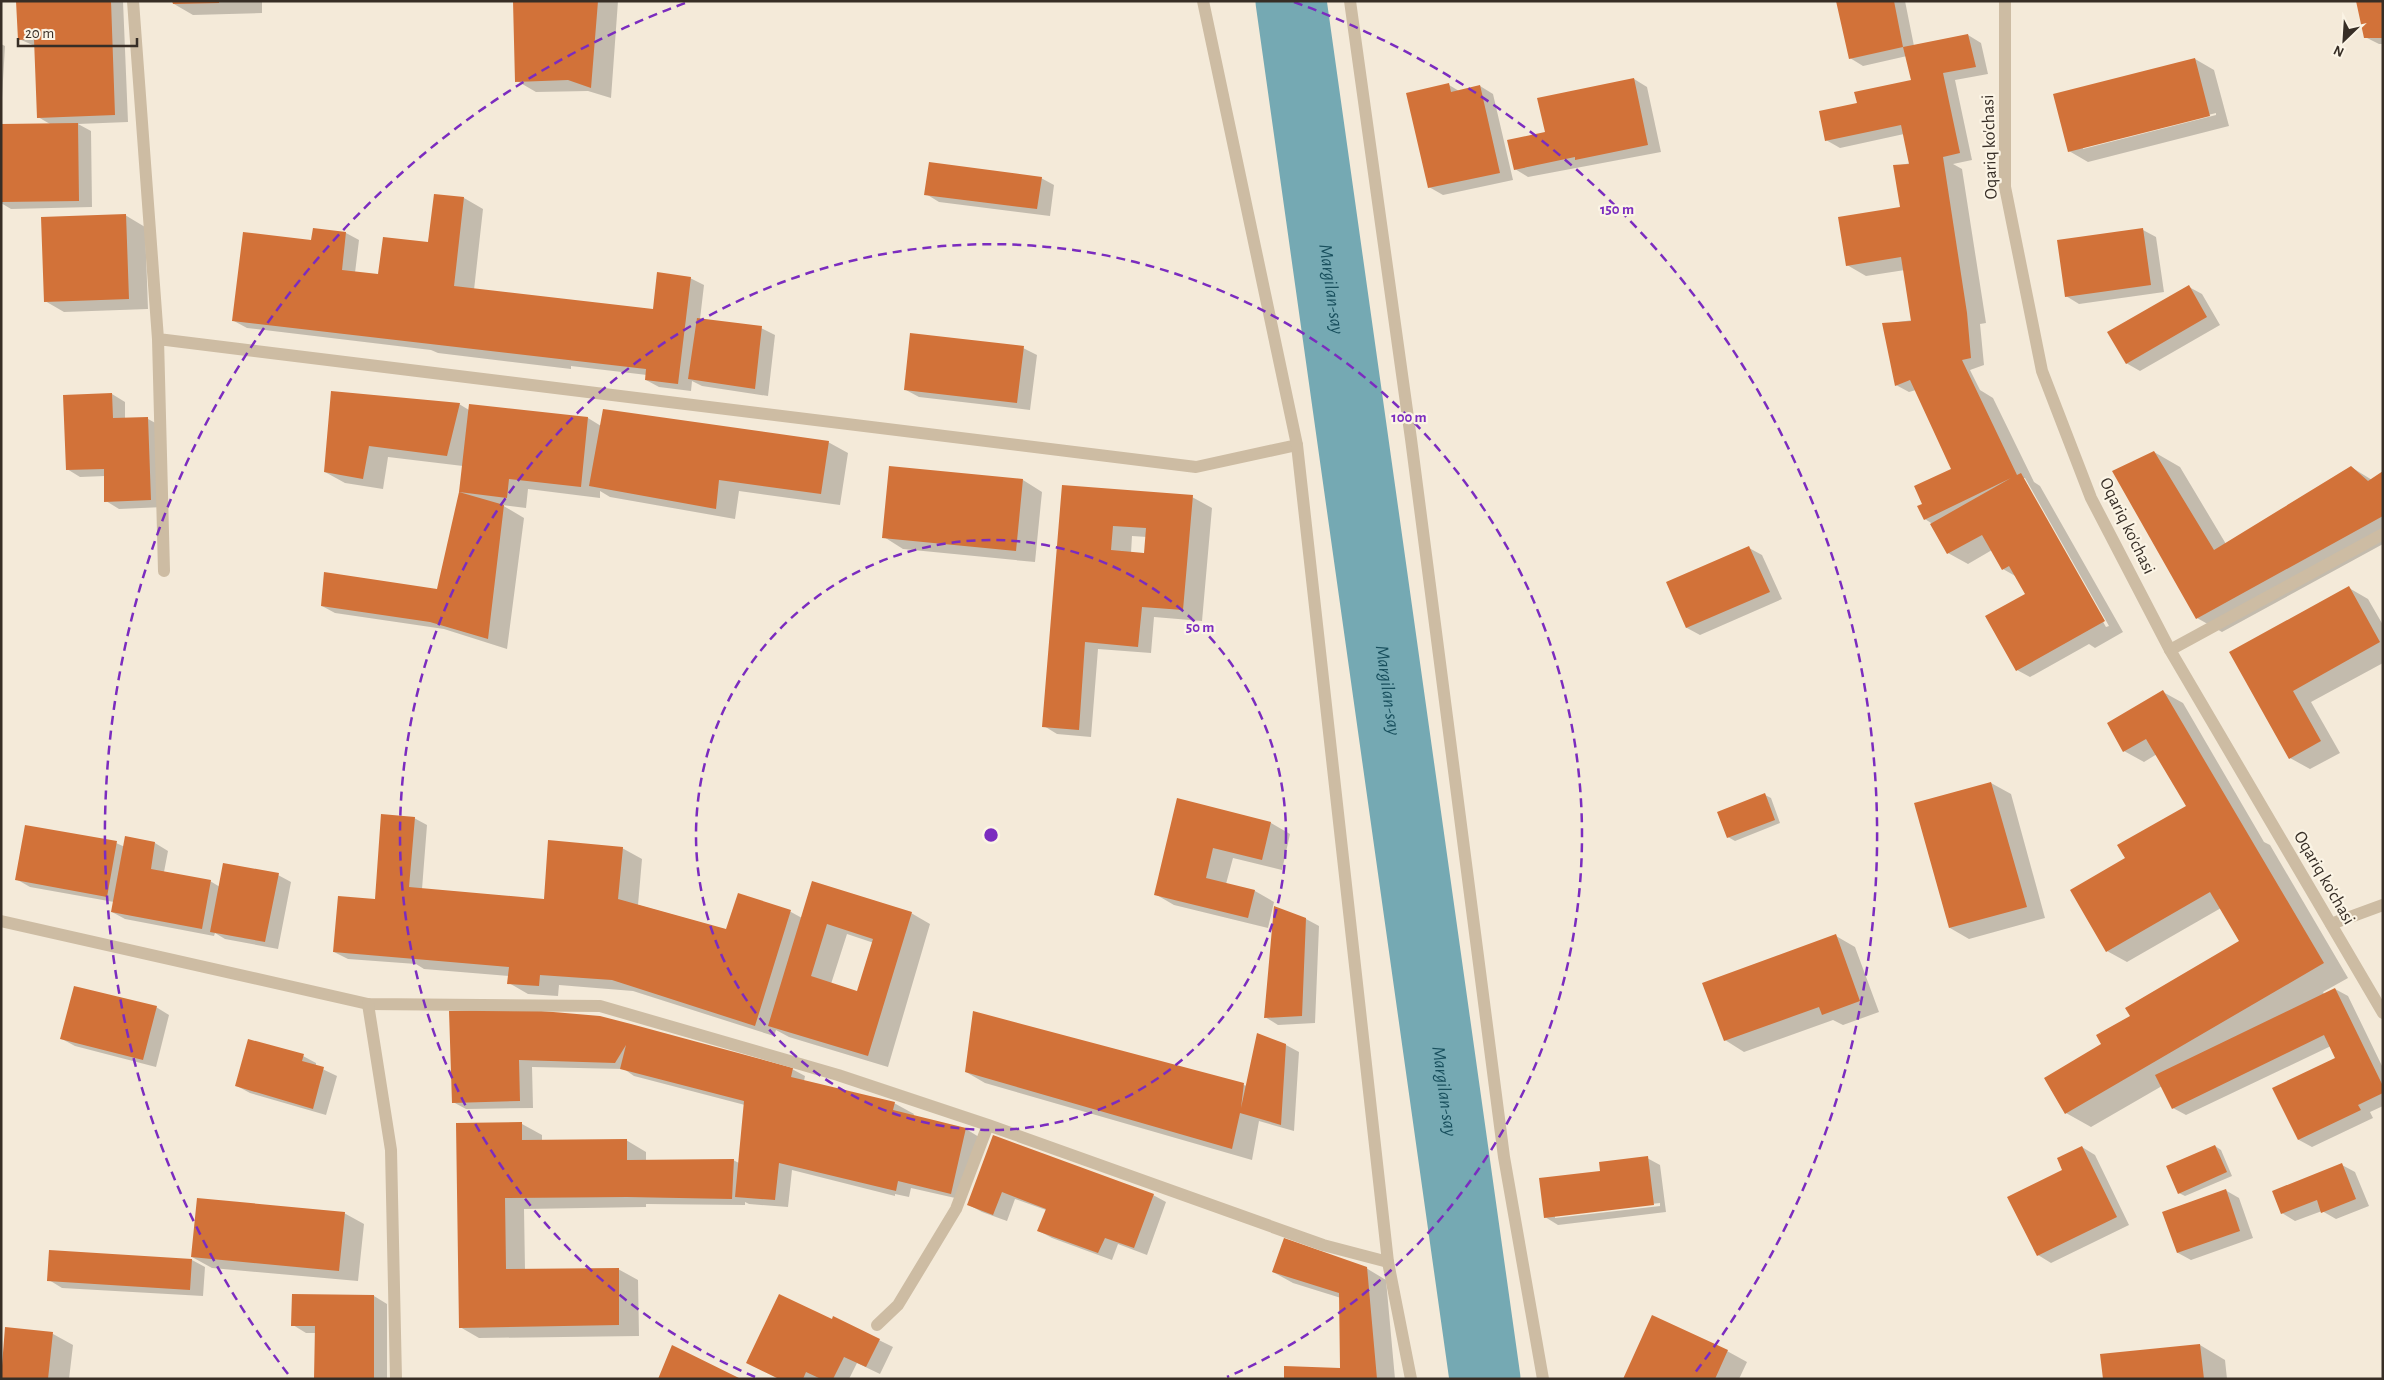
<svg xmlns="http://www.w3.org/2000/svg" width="2384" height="1380" font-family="'Alegreya Sans',sans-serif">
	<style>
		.shadow { fill: #0003; fill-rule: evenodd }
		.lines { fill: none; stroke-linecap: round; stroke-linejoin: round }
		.river { stroke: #75a9b3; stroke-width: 71 }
		.building { fill: #d27239; fill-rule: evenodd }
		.lane { stroke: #cdbca3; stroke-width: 12 }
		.street { stroke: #cdbca3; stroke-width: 12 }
		.ring { fill: none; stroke: #7b2cbf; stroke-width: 2.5; stroke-dasharray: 9 6 }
		.labels { text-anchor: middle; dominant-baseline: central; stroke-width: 4.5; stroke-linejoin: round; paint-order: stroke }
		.street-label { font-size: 18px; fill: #372e26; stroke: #fbf4e5 }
		.water-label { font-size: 19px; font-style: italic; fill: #184f5d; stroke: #fbf4e5 }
		.centre { fill: #7b2cbf; stroke: #fbf4e5; stroke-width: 2.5 }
		.ring-label { font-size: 15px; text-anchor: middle; font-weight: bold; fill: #7b2cbf; stroke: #fbf4e5; stroke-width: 4.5; stroke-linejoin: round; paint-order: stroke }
	</style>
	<rect width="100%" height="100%" fill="#f4ead9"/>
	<!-- shadow -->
	<path class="shadow" d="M18,1H123L128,122L78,124L91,131L92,207L11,209L1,203V125L50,124L38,117L35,46L19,39Z
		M174,1H262V13L193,15L174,4Z
		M514,1H618L611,98L588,91L536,92L517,81Z
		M1837,1H1905L1914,46L1968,35L1981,43L1988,74L1955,80L1972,160L1953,164L1962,169L1986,323L1980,324L1984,365L1970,370L1980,390L1993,398L2034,482L2040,486L2123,632L2095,648L2089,644L2030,677L2017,670L2027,594L2017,577L2003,569L1992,550L1968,564L1948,553L1931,523L1925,519L1923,504L1952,469L1916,390L1909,392L1896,385L1883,324L1913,320L1905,270L1866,276L1847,265L1901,208L1895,166L1911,163L1904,134L1840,148L1826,140L1858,104L1912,81L1907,56L1863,66L1850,58ZM2022,478H2025L2109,626L2106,627Z
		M2383,1V44H2379L2365,37Z
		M1,44L5,46L1,115Z
		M2195,59L2214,70L2229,126L2088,162L2069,151ZM2216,113V115L2083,149V147Z
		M1634,79L1647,87L1661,152L1528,177L1515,169L1546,133Z
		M1449,85L1459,91L1480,86L1493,94L1513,180L1443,195L1429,187Z
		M1041,178L1054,185L1050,216L939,202L926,194Z
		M435,195L464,198L483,209L474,290L654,311L690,278L704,285L700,319L761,328L775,335L768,396L702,386L692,381L691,391L659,387L646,380L647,375L571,366V369L438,353L431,350L247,328L234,321L312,241L346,233L359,240L355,273L380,276L428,244Z
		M125,215L145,227L148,309L64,312L45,301Z
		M2143,230L2156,237L2164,292L2079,304L2066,296Z
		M2189,287L2202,294L2220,325L2140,371L2126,363Z
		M1023,348L1037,355L1030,410L919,397L906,390Z
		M332,392L459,404L469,410L470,405L588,418L601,426L828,442L848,453L840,505L739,491L735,519L610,497L600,491V498L528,489L526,508L502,505L524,518L507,649L444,629L335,613L322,606L438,591L460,492L463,466L388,457L383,489L345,483L325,472Z
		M112,394L125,402V419H148L161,426L164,507L119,509L106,501L105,476L80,477L67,469Z
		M2154,452L2180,467L2226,544L2351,467L2372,480L2383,473V544L2222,632L2197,618Z
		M1023,480L1042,492L1035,562L903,549L884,537Z
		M1063,486L1192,497L1212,508L1202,621L1154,617L1151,653L1098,649L1091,737L1057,734L1044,726ZM1132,536L1147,537L1145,554L1131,553Z
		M1749,548L1762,555L1782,599L1700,635L1687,628L1667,583Z
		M2349,588L2368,599L2383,625V663L2311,702L2340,753L2310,769L2290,758L2231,653Z
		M2163,692L2183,703L2264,842L2270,845L2348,978L2323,992L2324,994L2335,989L2348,996L2383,1068V1106L2370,1112L2373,1118L2312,1147L2299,1140L2274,1088L2337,1058L2331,1046L2186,1115L2173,1108L2162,1086L2091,1127L2066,1113L2103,1045L2132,1016L2240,942L2221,908L2127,962L2107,951L2127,859L2187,806L2157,754L2144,762L2124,751Z
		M1991,783L2011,794L2045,918L1969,939L1950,928Z
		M1765,795L1771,798L1780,823L1735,841L1728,837Z
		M1178,799L1271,823L1290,834L1282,870L1233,858L1226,884L1255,891L1274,902L1268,928L1174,905L1155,894Z
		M414,818L427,825L422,889L545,900L622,848L642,859L638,905L727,930L739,895L791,912L802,918L911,913L930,924L888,1067L789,1037L776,1030L774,1036L633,991L559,985L558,996L528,994L509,983V976L424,969L416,964L348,959L334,952L376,900ZM847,934L874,943L858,993L831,984Z
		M126,837L155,843L168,851L164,872L210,881L220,887L278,875L291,882L278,949L225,939L215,933L214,936L125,919L112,912L114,902L30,887L16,879L116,843L125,847Z
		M1306,919L1319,926L1315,1023L1278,1025L1265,1017Z
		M1836,936L1855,947L1879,1012L1843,1025L1833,1020L1744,1052L1725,1040Z
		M156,1007L169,1015L156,1067L75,1046L62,1039Z
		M450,1013L792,1069L805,1076L804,1081L894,1103L914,1114L913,1117L966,1129L979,1137L964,1200L911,1188L909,1197L895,1194V1196L792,1170L788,1207L749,1204L745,1202V1205L646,1204V1207L524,1209L525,1270L618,1269L638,1280L639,1336L479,1338L460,1327L457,1124H522L542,1135V1141L626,1140L646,1152V1161L733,1160L739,1163L745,1105L634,1076L624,1069L532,1067L533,1108L466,1109L453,1102Z
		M974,1013L1247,1086L1286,1045L1299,1052L1294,1131L1259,1121L1252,1160L985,1083L966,1072Z
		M303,1056L316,1063V1066L337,1076L326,1115L250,1093L237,1086Z
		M993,1137L1153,1195L1166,1202L1147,1255L1118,1244L1112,1260L1052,1238L1039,1231L1046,1210L1015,1199L1007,1221L982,1212L969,1205Z
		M2215,1146L2221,1150L2232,1176L2185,1196L2179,1193Z
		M2082,1147L2095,1155L2129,1225L2051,1263L2038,1255Z
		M1647,1158L1660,1165L1666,1212L1558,1225L1545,1217L1601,1172ZM1660,1203V1206L1555,1218V1215Z
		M2342,1165L2355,1172L2369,1206L2336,1219L2322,1211L2295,1221L2282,1213Z
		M2225,1190L2239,1198L2253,1238L2191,1260L2178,1253L2164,1212Z
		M344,1213L364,1224L358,1281L212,1268L192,1257Z
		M192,1260L205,1267L203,1296L62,1288L49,1280Z
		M1366,1268L1386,1280L1395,1379H1285L1341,1370V1298L1293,1283L1273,1272Z
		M374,1296L387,1304V1379H315L316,1333H306L293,1325Z
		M834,1318L893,1347L880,1374L857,1363L849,1379H779Z
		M6,1328L53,1334L73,1345L69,1379H1Z
		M2200,1345L2225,1360L2227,1379H2104L2102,1355Z
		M1727,1351L1747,1362L1739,1379H1624Z"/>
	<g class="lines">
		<!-- river -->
		<path class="river" id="s1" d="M1291,1L1485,1379"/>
	</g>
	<!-- building -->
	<path class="building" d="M16,1H111L115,115L37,118L34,39L18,40Z
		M172,1H219V3L173,4Z
		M513,1H598L591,88L568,80L515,82Z
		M1836,1H1894L1903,47L1968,34L1976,67L1943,73L1960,153L1943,157L1967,313L1971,358L1962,360L2017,475L2021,473L2105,621L2016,671L1985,616L2025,594L2009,566L2002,570L1982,535L1947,554L1930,524L2011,478L1924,520L1917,506L1922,504L1914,486L1951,469L1910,380L1895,386L1882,323L1911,321L1901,257L1846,266L1838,217L1900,207L1893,165L1909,164L1901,125L1825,141L1819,111L1857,103L1854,92L1911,80L1903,47L1849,59Z
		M2356,1H2383V38H2364Z
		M2195,58L2210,116L2068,152L2053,94Z
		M1634,78L1648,145L1575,160V157L1514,170L1507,140L1545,132L1537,98Z
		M1449,83L1451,92L1480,85L1500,173L1428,188L1406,93Z
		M78,123L79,201L1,202V124Z
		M929,162L1042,177L1037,209L924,195Z
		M434,194L464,197L454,286L653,309L657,272L691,277L678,384L645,380L646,369L232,321L243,232L311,240L313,228L346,232L342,270L378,274L383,237L428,242Z
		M126,214L129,299L44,302L41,217Z
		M2143,228L2151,285L2065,297L2057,240Z
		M2189,285L2207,317L2126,364L2107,332Z
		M697,318L762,326L755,389L688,379Z
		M910,333L1024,346L1017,403L904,390Z
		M331,391L460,403L447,456L369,446L363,479L324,472Z
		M112,393L113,418L148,417L151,500L104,502V469L66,470L63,395Z
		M469,404L588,417L581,487L509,479L507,498L459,492L504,505L488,639L430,622L321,606L324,572L437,589L459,492Z
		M603,409L829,441L821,494L719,480L716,509L589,486Z
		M2154,451L2214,550L2351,466L2368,481L2383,471V516L2196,619L2112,471Z
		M889,466L1023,479L1016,551L882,538Z
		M1062,485L1193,495L1183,610L1142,607L1138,647L1085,642L1079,730L1042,727ZM1113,526L1146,528L1144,553L1111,550Z
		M1749,546L1770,592L1686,628L1666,582Z
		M2349,586L2380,642L2293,691L2321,741L2289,759L2229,652Z
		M2163,690L2324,963L2065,1114L2044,1078L2101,1044L2096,1035L2130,1016L2125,1008L2239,941L2210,892L2106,952L2070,890L2125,858L2117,845L2186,806L2146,739L2123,752L2107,723Z
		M1991,782L2027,907L1949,928L1914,803Z
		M1765,793L1775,820L1727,838L1717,812Z
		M1177,798L1271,822L1262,860L1213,848L1206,878L1255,890L1248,918L1154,895Z
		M381,814L415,817L409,887L544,899L548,840L623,847L618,899L726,929L738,893L791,910L755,1026L612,980L540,975L539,986L507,984L509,967L333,952L338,896L375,899Z
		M25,825L117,841L107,897L15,880Z
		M125,836L155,842L151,869L211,880L202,929L111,912Z
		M223,863L279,873L265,942L210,932Z
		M812,881L912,912L868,1056L768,1026ZM827,924L873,939L857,991L811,976Z
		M1274,906L1306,918L1302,1016L1264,1018Z
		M1836,934L1860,1001L1822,1015L1819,1007L1724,1041L1702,983Z
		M74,986L157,1006L143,1060L60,1039Z
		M2335,988L2383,1086V1093L2358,1105L2361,1110L2298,1140L2272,1088L2335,1058L2324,1035L2172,1109L2155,1075Z
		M518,1009L600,1016L631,1024L793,1068L791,1077L895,1102L893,1110L966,1128L951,1194L898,1181L896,1191L779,1163L775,1200L735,1197L744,1101L620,1069L626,1045L615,1063L519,1060L520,1101L452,1103L449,1011Z
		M973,1011L1244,1083L1241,1108L1257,1033L1286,1044L1281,1125L1240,1113L1232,1149L965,1072Z
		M248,1039L304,1054L302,1061L324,1067L313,1109L235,1086Z
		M522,1122V1140L627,1139V1160L734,1159L732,1199L627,1197L505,1198L506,1269L619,1268V1325L459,1328L456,1123Z
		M993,1135L1154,1194L1134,1248L1105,1238L1098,1253L1037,1231L1046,1209L1002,1192L993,1215L967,1205Z
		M2215,1145L2227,1172L2178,1194L2166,1166Z
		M2082,1146L2117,1217L2037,1256L2007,1197L2062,1170L2057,1158Z
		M1648,1156L1654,1205L1544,1218L1539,1178L1600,1171L1599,1162Z
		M2342,1163L2356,1199L2321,1213L2317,1200L2281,1214L2272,1191Z
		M2226,1189L2240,1231L2177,1253L2162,1212Z
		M197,1198L345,1212L339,1271L191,1257Z
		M1284,1238L1367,1267L1377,1379H1284V1366L1340,1368L1339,1293L1272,1272Z
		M49,1250L192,1259L190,1290L47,1281Z
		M292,1294L374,1295V1379H314L315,1326H291Z
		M779,1294L832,1319L833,1316L880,1339L866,1367L844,1357L833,1379H821L806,1372L803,1379H779L746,1363Z
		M1652,1315L1728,1350L1715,1379H1623Z
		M5,1327L53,1332L48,1379H1Z
		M2200,1344L2204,1379H2103L2100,1354Z
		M672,1345L741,1379H658Z"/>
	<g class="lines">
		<!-- lane -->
		<path class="lane" d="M133,1L158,339L164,571
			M1350,1L1411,439L1504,1157L1543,1379
			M158,339L1196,467L1297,445
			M2170,650L2383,534
			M1,921L368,1004L600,1006L838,1075L988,1125L1323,1245L1388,1262
			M2331,924L2383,905
			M877,1325L898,1305L956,1209L988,1125"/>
		<!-- street -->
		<path class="street" d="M1203,1L1297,445L1388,1262L1411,1379
			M2005,1V187L2042,371L2091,498L2170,650L2383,1013
			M368,1004L391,1150L396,1379"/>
	</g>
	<!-- distance rings -->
	<g class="ring">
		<circle cx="991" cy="835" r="295"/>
		<path d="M755 1377A591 591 0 1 1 1227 1377"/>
		<path d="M288 1374A886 886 0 0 1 688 2M1294 2A886 886 0 0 1 1694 1374"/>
	</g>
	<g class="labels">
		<!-- street labels -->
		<g class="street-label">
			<text transform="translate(1990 147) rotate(-92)">Oqariq ko'chasi</text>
			<text transform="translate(2127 526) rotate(64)">Oqariq ko'chasi</text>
			<text transform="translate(2324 878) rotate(60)">Oqariq ko'chasi</text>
		</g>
		<!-- water labels -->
		<g class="water-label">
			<text stroke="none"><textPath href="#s1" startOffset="291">Margilan-say</textPath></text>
			<text stroke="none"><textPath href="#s1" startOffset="696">Margilan-say</textPath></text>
			<text stroke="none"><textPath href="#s1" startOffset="1101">Margilan-say</textPath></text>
		</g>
	</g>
	<circle cx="991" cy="835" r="8" class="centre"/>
	<g class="ring-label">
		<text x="1617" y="214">150 m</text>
		<text x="1409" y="422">100 m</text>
		<text x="1200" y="632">50 m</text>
	</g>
	<!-- border -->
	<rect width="2384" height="1380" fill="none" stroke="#372e26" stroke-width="5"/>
	<!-- north arrow -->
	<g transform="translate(2344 40) rotate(205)" stroke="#fbf4e5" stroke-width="4" paint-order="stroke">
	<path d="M0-4L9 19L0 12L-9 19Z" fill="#372e26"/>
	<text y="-8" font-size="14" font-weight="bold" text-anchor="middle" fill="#372e26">N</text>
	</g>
	<!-- scale -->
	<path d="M18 38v8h119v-8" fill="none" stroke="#372e26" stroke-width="2.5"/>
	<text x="25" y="38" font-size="15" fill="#372e26" stroke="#fbf4e5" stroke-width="4" paint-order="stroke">20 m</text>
</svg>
